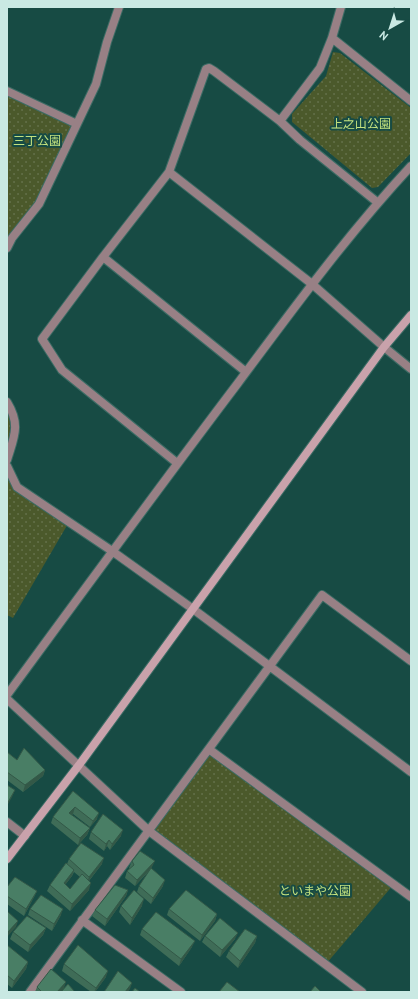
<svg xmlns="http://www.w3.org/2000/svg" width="418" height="999" font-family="'PT Sans','Noto Sans JP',sans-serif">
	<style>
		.park { fill: url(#park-dots) }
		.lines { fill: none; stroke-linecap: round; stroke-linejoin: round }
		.street-casing { stroke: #3b6b64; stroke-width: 10 }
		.secondary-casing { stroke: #3b6b64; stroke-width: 10 }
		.street { stroke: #988085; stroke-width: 8 }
		.secondary { stroke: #c9a2ab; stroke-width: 8 }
		.wall { fill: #3f6c57; fill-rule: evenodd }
		.shaded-wall { fill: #335847 }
		.building { fill: #497e65; stroke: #335847 }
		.labels { text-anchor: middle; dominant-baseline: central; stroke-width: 4; stroke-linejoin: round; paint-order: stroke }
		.park-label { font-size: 12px; fill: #c3e17e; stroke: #174b44 }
	</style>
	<defs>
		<pattern id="park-dots" width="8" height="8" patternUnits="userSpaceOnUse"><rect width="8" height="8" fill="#4b592b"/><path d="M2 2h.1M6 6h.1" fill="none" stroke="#64714a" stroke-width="1.8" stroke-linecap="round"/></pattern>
	</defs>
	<rect width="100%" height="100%" fill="#174b44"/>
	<!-- park -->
	<path class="park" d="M333,52L340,53L411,108V153L378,187L372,188L292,122V114L326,76Z
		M7,91L77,124L39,204L7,248Z
		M7,402L16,431L7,460Z
		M7,466L17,487L69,522L13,618L7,615Z
		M210,750L394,884L326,964L149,831Z"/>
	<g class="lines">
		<defs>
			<path id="street" d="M332,38L411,101
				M7,91L77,124
				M280,121L320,68L332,38L341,7
				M169,172L312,284L384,347L411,369
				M7,248L12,238L39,204L96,84L107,42L119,7
				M103,257L42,339L62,370L177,463
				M246,372L103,257L169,172L206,69L209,68L214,71L280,121L300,140L377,202
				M7,402C21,425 14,437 7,460
				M7,466L17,487L112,551L193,609L411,772
				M7,695C84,590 160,486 238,383C293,309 348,234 411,166
				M7,699L149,831L362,992
				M210,750L411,897
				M7,822L25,836
				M82,920L181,992
				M30,992L322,595L411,661"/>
			<path id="secondary" d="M7,859L79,765L384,347L411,315"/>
		</defs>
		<!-- street casing -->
		<use href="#street" class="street-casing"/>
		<!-- secondary casing -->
		<use href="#secondary" class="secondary-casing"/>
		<!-- street -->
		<use href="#street" class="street"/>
		<!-- secondary -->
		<use href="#secondary" class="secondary"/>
	</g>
	<!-- wall -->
	<path class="wall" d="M7,752L17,760L45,770L43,776L23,792L7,780Z
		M73,791L97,819L90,827L73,814L72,815L90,828L87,835L78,845L51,823L53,817Z
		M91,832L121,836L110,850L107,846L104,851L89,839Z
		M69,859L102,864L89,881V890L70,911L47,891L50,885L67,864ZM74,872L80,877L70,889L65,885L72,876Z
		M132,861L152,867L151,868L163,886L151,904L137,892L139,886L151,869L135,886L125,878L127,871L130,869L129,868Z
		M7,887L37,891L34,897L24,916L7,904Z
		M128,890L126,896L105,926L92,916L95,910Z
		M121,906H142L130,925L119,912Z
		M30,909L61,915L52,931L28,915Z
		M169,909L217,914L215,921L200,941L167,915Z
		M46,928L43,935L28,952L10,939L13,932Z
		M142,929L192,947L179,966L140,935Z
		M205,936L235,939L220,957L202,942Z
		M257,936L255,943L238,968L226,957L229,951Z
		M7,945L28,962L26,969L12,988L7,984Z
		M64,964L106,977L95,992H91L62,971Z
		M37,987L64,988L60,992H35Z"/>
	<!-- shaded-wall -->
	<path class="shaded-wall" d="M45,770L43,776L23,792L25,785Z
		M15,790L12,797L7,806V804Z
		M75,807L73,814L67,819L69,813Z
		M99,813L97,819L90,827L93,821Z
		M90,828L87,835L78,845L80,838Z
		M123,830L121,836L110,850L112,844Z
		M109,840L107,846L104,851L106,844Z
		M104,858L102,864L87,883L89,877Z
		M155,861L152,867L135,886L137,880Z
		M74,870L72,876L61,890L64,883Z
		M165,880L163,886L151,904L153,898Z
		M91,883L89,890L70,911L72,904Z
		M128,890L126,896L105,926L107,919Z
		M37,891L34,897L24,916L26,909Z
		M144,899L142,906L130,925L132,918Z
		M63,909L61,915L52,931L54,924Z
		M217,914L215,921L200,941L202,935Z
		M18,921L16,927L7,937V933Z
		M46,928L43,935L28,952L30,945Z
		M238,933L235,939L220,957L222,950Z
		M257,936L255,943L238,968L240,961Z
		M195,941L192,947L179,966L181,959Z
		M28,962L26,969L12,988L14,981Z
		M108,971L106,977L95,992H94L96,988Z
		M66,982L64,988L60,992H57Z
		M132,983L130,989L128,992H125Z"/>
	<!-- building -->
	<path class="building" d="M24,748L45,770L25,785L7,772V752L17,760Z
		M7,785L15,790L7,804Z
		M73,791L99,813L93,821L75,807L69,813L90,828L80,838L53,817Z
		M103,814L123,830L112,844L109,840L106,844L91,832Z
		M81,843L104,858L89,877L69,859Z
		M140,851L155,861L137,880L127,871L134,865L132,861Z
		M66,863L74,870L64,883L70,889L82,874L91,883L72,904L50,885Z
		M151,868L165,880L153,898L139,886Z
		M15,877L37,891L26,909L7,896V887Z
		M115,885L128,890L107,919L95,910Z
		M134,890L144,899L132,918L121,906Z
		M186,890L217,914L202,935L169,909Z
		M41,895L63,909L54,924L30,909Z
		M7,911L18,921L7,933Z
		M156,912L195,941L181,959L142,929Z
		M27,916L46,928L30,945L13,932Z
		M220,918L238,933L222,950L205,936Z
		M245,929L257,936L240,961L229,951Z
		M7,945L28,962L14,981L7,975Z
		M78,945L108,971L96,988L64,964Z
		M51,969L66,982L57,992H42L37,987Z
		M118,971L132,983L125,992H104Z
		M227,982L240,992H219Z
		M68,984L75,992H61Z
		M315,986L321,992H310Z
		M135,988L140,992H132Z"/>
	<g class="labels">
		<!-- park labels -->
		<g class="park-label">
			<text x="361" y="123">上之山公園</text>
			<text x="37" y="140">三丁公園</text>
			<text x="315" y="890">といまや公園</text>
		</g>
	</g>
	<!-- border -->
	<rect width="418" height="999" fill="none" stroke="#c9e9e3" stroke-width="16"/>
	<!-- north arrow -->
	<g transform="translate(390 28) rotate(219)" stroke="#174b44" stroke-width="3" paint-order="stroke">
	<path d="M0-3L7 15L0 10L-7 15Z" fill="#c9e9e3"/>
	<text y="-6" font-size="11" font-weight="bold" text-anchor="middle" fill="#c9e9e3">N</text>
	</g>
</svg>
